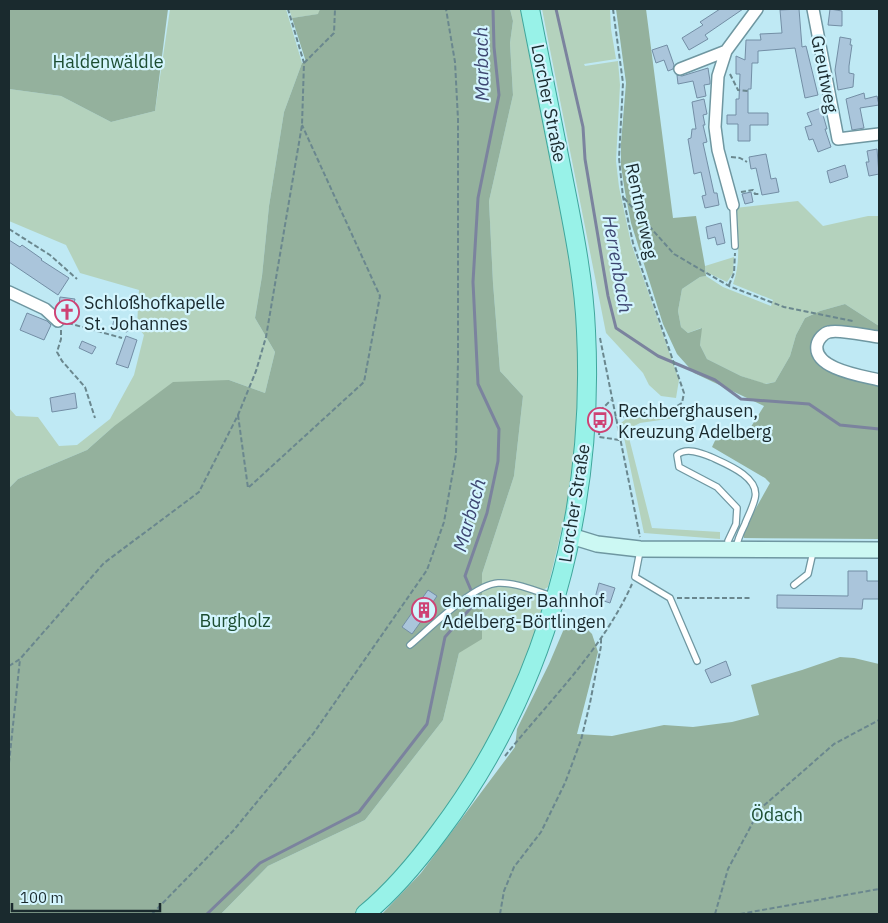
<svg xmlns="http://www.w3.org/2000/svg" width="888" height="923" font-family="'IBM Plex Sans',sans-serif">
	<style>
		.green { fill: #b4d2bd }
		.forest { fill: #94b19d }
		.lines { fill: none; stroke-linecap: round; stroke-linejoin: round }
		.stream { stroke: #7b839e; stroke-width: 3 }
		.building { fill: #aac5db; stroke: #738ea5 }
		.service-casing { stroke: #6f97a1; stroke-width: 8 }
		.minor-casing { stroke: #6f97a1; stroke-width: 14 }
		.secondary-casing { stroke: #6f97a1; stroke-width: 18 }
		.primary-casing { stroke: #40a69c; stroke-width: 20 }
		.path { stroke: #6a878e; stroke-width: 2; stroke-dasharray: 5 2.5; stroke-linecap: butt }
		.service { stroke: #fff; stroke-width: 5.5 }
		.minor { stroke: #fff; stroke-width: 11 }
		.secondary { stroke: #ccf8f3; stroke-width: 15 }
		.primary { stroke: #98f2e8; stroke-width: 18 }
		.labels { text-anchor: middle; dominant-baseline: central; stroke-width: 4.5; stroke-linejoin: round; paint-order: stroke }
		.park-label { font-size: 18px; fill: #1c4d31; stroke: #d3f5fe }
		.street-label { font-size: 18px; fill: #1a2a2e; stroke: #d3f5fe }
		.poi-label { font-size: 18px; fill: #1a2a2e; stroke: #d3f5fe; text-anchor: start }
		.water-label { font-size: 19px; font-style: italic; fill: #3d4671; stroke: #d3f5fe }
	</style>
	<rect width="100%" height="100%" fill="#bfe9f4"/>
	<!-- green -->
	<path class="green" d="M170,9H286L302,63L284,112L269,206L262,276L255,318L275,352L265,393L229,380L113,427L87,450L18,479L9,488V408L16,416L38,417L59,446L77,445L110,419L134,375L144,335L137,326L139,290L80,273L66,245L9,221V89L61,96L111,122L155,111Z
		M289,9H320L319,14L292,18Z
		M510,9H523L564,210L580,325L577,419L572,472L566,511L548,587L543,590L504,580L482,585V574L514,476L523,396L500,371L493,283L489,201L513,95L510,43L513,21Z
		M542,9H610L611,29L616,59L584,64L585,66L618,61L620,85L616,161L619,187L631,243L679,380L676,398L661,396L649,385L643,373L606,333Z
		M798,201L823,226L868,216H879V326L845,304L820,311L805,318L796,335L790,356L775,382L765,384L741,376L707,359L700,345L701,328L688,333L681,327L678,311L682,289L700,277L706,276L723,287L771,306L773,300L733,284C742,260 737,233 735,208Z
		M734,257L733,273L727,282L706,272L705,266Z
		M678,412L681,417L640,423L627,430L652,528L720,532V539L644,533L621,423L626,419Z
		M507,585L540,594L545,600L525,665L504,716L476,765L412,856L358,914H221L268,866L365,820L443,720L459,653L482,590L495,586Z"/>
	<!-- forest -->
	<path class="forest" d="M9,9H168L155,111L111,122L61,96L9,89Z
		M320,9H510L513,21L510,43L513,95L489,201L493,283L500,371L523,396L514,476L482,574V639L459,653L443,720L365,820L268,866L221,914H9V488L18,479L87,450L113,427L173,382L229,380L265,393L275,352L255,318L262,276L269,206L284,112L302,63L306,62L292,18L318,14Z
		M616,9H646L673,218L696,216L705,266L706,276L700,277L682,289L678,311L681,327L688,333L702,328L700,345L707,359L741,376L766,384L775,382L790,356L796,335L805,318L820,311L845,304L879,326V335L829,330L817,356L879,384V539L744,538L742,533L770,483L765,478L712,447L720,430L744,438L764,406L694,373L677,354L663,324L631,223L625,192L621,166V143L626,83Z
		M566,624L584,626L592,634L598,652L577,734L612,736L664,725L693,727L732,722L759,715L751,685L802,670L840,657L854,658L879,664V914H382L421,873L515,747L517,729L549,664Z"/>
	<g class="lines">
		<!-- stream -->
		<path class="stream" d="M556,9L583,127L585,159L608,296L616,328L658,356L715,380L741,399L809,404L840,425L879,429
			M207,914L260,863L359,812L427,724L445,637L476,602L465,576L487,513L498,461L499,429L478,384L473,282L478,198L499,95L494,47L493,9"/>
	</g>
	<!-- building -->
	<path class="building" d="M720,9H743L705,35L708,39L689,50L682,38L703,25L700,22Z
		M799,9L802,47L806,46L818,95L805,98L795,48L758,51V63H752L751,89H748V113H768V125H750V141H738V124H727V115H736V99H739L740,74H736V56L745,60L746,40H761L760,34L782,33L780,10Z
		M830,9L842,11V26L828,25Z
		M840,37L851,39L850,45H852L849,66V73L854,74L853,87L838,90L835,70Z
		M667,45L674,65L673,69L668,71L664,60L656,63L652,50Z
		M708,68L710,81V84L704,85L706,96L697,98L693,81L678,84L677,75L682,76Z
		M864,93L865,99L877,96L879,105L860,108L864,128L852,130L846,99Z
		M704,99L707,114L703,115L705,125H703L707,142L703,143L714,193H717L719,205L705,208L702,196L706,195L701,172L694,174L688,139L691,138L692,129H696L692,102Z
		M821,108L827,129H825L831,147L818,152L813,139L809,140L805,127L812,125L807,113Z
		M877,149L879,174L869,176L866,162H869L867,151Z
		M766,154L771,179L776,178L779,192L762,195L756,168L751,169L749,157Z
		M845,165L848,177L830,183L827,171Z
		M751,192L753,202L745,204L742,194Z
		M721,223L725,243L717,245L715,237L708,239L706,227Z
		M9,240L20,247L22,245L42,259L41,260L69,278L58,295L9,262Z
		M60,297L75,299L71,318L64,317L61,313L62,308L59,304Z
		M27,313L47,321L51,325L44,340L20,330Z
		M114,320L129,324L127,332L112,328Z
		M126,336L137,340L128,368L116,364Z
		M82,341L96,347L92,354L79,348Z
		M75,393L77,408L52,412L50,398Z
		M848,571H867V581H879V599H863L862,609L777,608V595L848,596Z
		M599,583L615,588L610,603L595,598Z
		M428,590L437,596L431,605L435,608L430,615L427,613L412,634L402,627Z
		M726,661L731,675L711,683L705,670Z"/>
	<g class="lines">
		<defs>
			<path id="service" d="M733,205L735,246
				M728,548V541L736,524L737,508L717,487L679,467L677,455C686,447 701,453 711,457C726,464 760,477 755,498C753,507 748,516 745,524C741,532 737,540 736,549
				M640,551L635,577L670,598L697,661
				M794,585L808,574L813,552
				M410,645C429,629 474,584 498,583C516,582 537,592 555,597"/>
			<path id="minor" d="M813,9L838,139L879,134
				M680,69L726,51
				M733,205L718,150L715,127L718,76L726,51L757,9
				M9,292L45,309L58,321
				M879,337C868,336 839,329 829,332C824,333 818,339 817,345C813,369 863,376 879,380"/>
			<path id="secondary" d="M571,536L597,544L640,549L879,550"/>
			<path id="primary" d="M365,914C393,891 418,861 440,831C547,689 595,508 586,331C584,279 573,227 563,176C552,121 541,65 530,9"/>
		</defs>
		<!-- service casing -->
		<use href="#service" class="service-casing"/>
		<!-- minor casing -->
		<use href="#minor" class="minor-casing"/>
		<!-- secondary casing -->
		<use href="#secondary" class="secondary-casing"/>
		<!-- primary casing -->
		<use href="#primary" class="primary-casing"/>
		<!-- path -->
		<path class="path" d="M613,9L623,83L619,158L623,197L633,243L684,393L682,403L674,408L615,418
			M304,63L334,33L335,9
			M730,74L738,90L748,91
			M731,157L740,158L747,162
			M741,192L753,190L755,194H759
			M624,198L674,254L729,286L784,307L853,321
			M9,229L50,255L77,279
			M729,285L734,273L735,253
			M68,323L122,338
			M61,330V339L57,352L62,361L85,387L95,418
			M600,338L640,537
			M600,411L611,400
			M238,415L248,488L364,382L380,296L302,125
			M600,415L599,437L620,440
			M677,598H750
			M9,666L20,659L104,563L199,492L238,415L256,371L266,337L302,125L304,63L288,9
			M505,756C549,701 603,649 632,584
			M9,763L20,659
			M152,914L233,831L313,734L427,570L444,522L456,454L458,361V119L455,62L446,9
			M500,914L504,891L514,867L541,832L565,783L581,740L590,703L601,646V637
			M715,914L728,869L760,809L834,744L879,720
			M740,914L879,889"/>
		<!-- service -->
		<use href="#service" class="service"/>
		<!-- minor -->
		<use href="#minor" class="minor"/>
		<!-- secondary -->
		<use href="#secondary" class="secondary"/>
		<!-- primary -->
		<use href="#primary" class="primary"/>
	</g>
	<!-- icons -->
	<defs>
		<symbol id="church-ring" viewBox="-11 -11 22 22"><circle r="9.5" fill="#d3f5fe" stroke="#ce4274" stroke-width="1.5"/><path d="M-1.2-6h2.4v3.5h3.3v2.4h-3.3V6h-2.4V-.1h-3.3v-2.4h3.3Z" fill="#ce4274"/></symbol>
		<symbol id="bus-ring" viewBox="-11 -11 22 22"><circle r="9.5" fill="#d3f5fe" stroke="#ce4274" stroke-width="1.5"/><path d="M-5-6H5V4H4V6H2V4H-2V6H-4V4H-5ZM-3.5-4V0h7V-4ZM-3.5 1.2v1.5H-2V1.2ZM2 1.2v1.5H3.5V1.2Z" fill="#ce4274"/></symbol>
		<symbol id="building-ring" viewBox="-11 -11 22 22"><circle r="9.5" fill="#d3f5fe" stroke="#ce4274" stroke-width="1.5"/><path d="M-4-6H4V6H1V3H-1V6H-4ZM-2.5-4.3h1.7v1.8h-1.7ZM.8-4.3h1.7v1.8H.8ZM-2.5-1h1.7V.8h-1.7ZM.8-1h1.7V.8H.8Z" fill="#ce4274"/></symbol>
	</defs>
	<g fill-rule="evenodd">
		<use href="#church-ring" x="53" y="298" width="28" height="28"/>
		<use href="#bus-ring" x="586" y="406" width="28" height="28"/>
		<use href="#building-ring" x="410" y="596" width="28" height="28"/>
	</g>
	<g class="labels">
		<!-- park labels -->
		<g class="park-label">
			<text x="108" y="61">Haldenwäldle</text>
			<text x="235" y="620">Burgholz</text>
			<text x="777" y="814">Ödach</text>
		</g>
		<!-- street labels -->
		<g class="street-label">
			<text transform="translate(825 74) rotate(79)">Greutweg</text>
			<text transform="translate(549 103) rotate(79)">Lorcher Straße</text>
			<text transform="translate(642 211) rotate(78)">Rentnerweg</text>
			<text transform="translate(574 503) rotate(-81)">Lorcher Straße</text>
		</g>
		<!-- poi labels -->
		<g class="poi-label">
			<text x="84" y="302">Schloßhofkapelle<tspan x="84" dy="21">St. Johannes</tspan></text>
			<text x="618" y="410">Rechberghausen,<tspan x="618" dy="21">Kreuzung Adelberg</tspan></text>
			<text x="442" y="600">ehemaliger Bahnhof<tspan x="442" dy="21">Adelberg-Börtlingen</tspan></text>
		</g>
		<!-- water labels -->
		<g class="water-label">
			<text transform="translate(481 64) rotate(-91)">Marbach</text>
			<text transform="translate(618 264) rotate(80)">Herrenbach</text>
			<text transform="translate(469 515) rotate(-74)">Marbach</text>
		</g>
	</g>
	<!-- border -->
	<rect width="888" height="923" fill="none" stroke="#1a2a2e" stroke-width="20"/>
	<!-- scale -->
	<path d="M12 903v8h148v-8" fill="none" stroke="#1a2a2e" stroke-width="2.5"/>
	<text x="20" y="903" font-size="15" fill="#1a2a2e" stroke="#d3f5fe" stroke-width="4" paint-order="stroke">100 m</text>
</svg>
